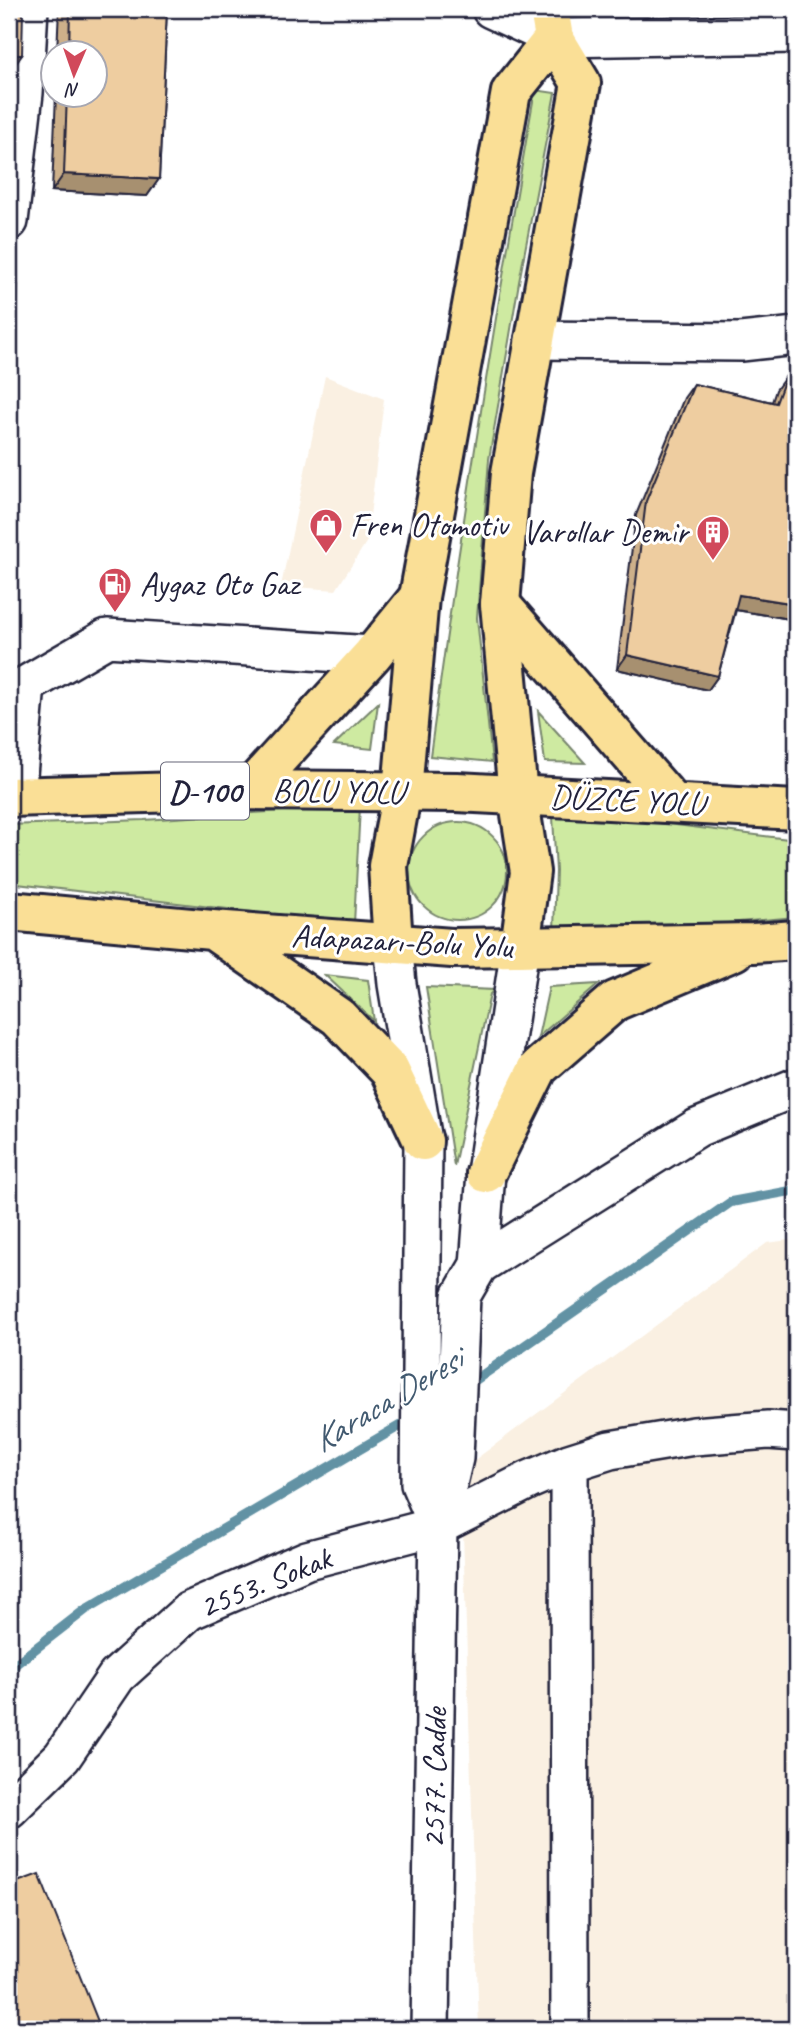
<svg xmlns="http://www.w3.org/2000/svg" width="805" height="2038" font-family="Caveat,sans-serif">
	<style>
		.built { fill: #faf0e2 }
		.green { fill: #ceeaa1; stroke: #78866e; stroke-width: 2 }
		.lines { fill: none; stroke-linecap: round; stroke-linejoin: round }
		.stream { stroke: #6292a4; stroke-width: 10 }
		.minor-casing { stroke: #22223b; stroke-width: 42 }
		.major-casing { stroke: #22223b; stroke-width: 44 }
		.highway-casing { stroke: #22223b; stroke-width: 44 }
		.minor { stroke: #fff; stroke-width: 37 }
		.major { stroke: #fadf96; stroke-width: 38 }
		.highway { stroke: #fadf96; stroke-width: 38 }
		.wall { fill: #cdb08a; stroke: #22223b; stroke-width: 2 }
		.shaded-wall { fill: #a79070; stroke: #22223b; stroke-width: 2 }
		.building { fill: #eecda0; stroke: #22223b; stroke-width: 2 }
		.labels { text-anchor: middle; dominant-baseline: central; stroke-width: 6; stroke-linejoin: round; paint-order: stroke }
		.shield { fill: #fff; stroke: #646476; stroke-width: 2 }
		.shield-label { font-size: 32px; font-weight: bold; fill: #22223b }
		.poi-label { font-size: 33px; fill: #22223b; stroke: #fff; text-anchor: start }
		.street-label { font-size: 33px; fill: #22223b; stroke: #fff }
		.water-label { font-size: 35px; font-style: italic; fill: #425a70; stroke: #fff }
	</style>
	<rect width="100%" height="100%" fill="#fff"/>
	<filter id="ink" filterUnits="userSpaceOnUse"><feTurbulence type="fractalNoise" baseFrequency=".0143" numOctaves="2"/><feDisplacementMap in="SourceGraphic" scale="14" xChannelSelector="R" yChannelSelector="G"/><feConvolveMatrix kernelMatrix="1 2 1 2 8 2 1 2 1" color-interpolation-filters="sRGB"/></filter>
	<g filter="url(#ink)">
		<!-- built -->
		<path class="built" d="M325,376L384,399L367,541L336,590L281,586Z
			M796,1239V2029H479L461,1470L767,1243Z"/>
		<!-- green -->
		<path class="green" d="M535,90L555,93L519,282L489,459L477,618L492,762L430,756C460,533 496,311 535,90Z
			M378,703L372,749L334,745Z
			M538,711L585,763L545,762Z
			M360,806L354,924L9,883V825L144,820Z
			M553,817L652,822L796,840V917L694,926L554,931L556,871Z
			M409 871a49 49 0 1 1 98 0a49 49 0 1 1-98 0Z
			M325,975L368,980L374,1021Z
			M599,984L538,1037L549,987Z
			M426,987L494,990L490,994L454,1166Z"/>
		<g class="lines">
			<!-- stream -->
			<path class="stream" d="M464,1388L731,1202L796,1190
				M9,1669L85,1610L413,1418"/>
			<defs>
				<path id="minor" d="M491,9L554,38L796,34
					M9,221L24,93L29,9
					M534,340L741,342L796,336
					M16,797L26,685L107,638L372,655
					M393,943L397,984L423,1141L420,1484L438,1526
					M479,1265L697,1128L796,1087
					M569,1463L570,2029
					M9,1809L62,1757L117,1676L189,1611L307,1560L438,1526L529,1480L569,1463L610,1450L694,1436L768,1430L796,1432
					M430,2029L438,1526L454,1458L461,1296L479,1265L486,1173L520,947"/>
				<path id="major" d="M393,943L388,866L402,791L419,597L511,92L554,38
					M520,947L530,872L518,795L500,604L511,473L581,83L554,38L549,9"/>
				<path id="highway" d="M500,604L672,802
					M249,790L372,655L419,597
					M9,797L249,790L457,792L796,810
					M9,911L212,930L452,948L753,943L796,940
					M214,931L338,1017L390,1071L423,1141
					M486,1173L538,1068L615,1001L734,951"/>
			</defs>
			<!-- minor casing -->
			<use href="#minor" class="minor-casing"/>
			<!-- major casing -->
			<use href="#major" class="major-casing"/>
			<!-- highway casing -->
			<use href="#highway" class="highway-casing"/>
			<!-- minor -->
			<use href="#minor" class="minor"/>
			<!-- major -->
			<use href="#major" class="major"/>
			<!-- highway -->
			<use href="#highway" class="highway"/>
		</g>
		<!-- wall -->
		<path class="wall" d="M59,9H167L159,179L147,196L52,191L56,94H94V52H57Z
			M786,376L796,378V620L736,610L718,676L708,690L617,669L636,515L684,398L694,384L772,402L776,390Z"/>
		<!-- shaded-wall -->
		<path class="shaded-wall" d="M9,55H22L10,72H9Z
			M64,174L159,179L147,196L52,191Z
			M739,595L796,604V620L730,609Z
			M627,655L718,676L708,690L617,669Z"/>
		<!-- building -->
		<path class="building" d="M9,9H23L22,55H9Z
			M70,9H167L159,179L64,174L67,94H94V52H69Z
			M9,284L18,285L12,414H9Z
			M786,376L796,378V604L739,595L718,676L627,655L646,501L694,384L776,403Z
			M9,472H12L9,595Z
			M39,1874L101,2029H9V1885Z"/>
	</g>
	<!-- icons -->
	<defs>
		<symbol id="shop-pin" viewBox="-11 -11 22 30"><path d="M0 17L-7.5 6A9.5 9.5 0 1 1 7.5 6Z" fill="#d1495b" stroke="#fff"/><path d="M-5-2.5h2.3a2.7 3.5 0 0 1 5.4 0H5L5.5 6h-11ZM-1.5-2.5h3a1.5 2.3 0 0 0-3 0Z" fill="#fff"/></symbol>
		<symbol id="building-pin" viewBox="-11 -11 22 30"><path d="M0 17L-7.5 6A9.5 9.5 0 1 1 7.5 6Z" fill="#d1495b" stroke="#fff"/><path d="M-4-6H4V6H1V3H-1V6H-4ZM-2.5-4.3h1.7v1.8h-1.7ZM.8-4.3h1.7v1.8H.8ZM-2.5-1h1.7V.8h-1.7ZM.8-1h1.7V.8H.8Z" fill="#fff"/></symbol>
		<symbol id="fuel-pin" viewBox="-11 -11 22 30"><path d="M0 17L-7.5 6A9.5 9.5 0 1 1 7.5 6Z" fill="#d1495b" stroke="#fff"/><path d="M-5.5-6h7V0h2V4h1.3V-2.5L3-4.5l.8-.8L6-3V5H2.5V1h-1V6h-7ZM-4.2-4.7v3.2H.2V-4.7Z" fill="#fff"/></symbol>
	</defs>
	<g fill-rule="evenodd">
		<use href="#shop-pin" x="307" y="506" width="38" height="52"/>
		<use href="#building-pin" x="694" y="513" width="38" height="52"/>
		<use href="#fuel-pin" x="96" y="565" width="38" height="52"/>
	</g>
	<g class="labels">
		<!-- shield labels -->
		<rect class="shield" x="161" y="762.5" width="88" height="57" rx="5"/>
		<g class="shield-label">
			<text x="205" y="791">D-100</text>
		</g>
		<!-- poi labels -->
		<g class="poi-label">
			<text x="350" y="525">Fren Otomotiv</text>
			<text x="688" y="532" text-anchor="end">Varollar Demir</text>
			<text x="140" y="584">Aygaz Oto Gaz</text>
		</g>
		<!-- street labels -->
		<g class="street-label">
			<text transform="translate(338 791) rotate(1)">BOLU YOLU</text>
			<text transform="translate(627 800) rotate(3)">DÜZCE YOLU</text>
			<text transform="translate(402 941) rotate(3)">Adapazarı-Bolu Yolu</text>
			<text transform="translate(265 1582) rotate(-22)">2553. Sokak</text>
			<text transform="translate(434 1778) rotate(-89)">2577. Cadde</text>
		</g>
		<!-- water labels -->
		<g class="water-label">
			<text transform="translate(387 1400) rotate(-31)">Karaca Deresi</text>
		</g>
	</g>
	<!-- margin -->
	<rect width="805" height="2038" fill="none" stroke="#fff" stroke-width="35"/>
	<rect x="18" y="18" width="770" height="2003" fill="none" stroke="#22223b" stroke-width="2.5" filter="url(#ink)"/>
	<!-- north arrow -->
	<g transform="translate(74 74) rotate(182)"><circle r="33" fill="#ffffff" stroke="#a7a7b1" stroke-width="2"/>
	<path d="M0-5L12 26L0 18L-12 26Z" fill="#d1495b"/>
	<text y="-10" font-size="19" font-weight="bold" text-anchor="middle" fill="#22223b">N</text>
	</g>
</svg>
